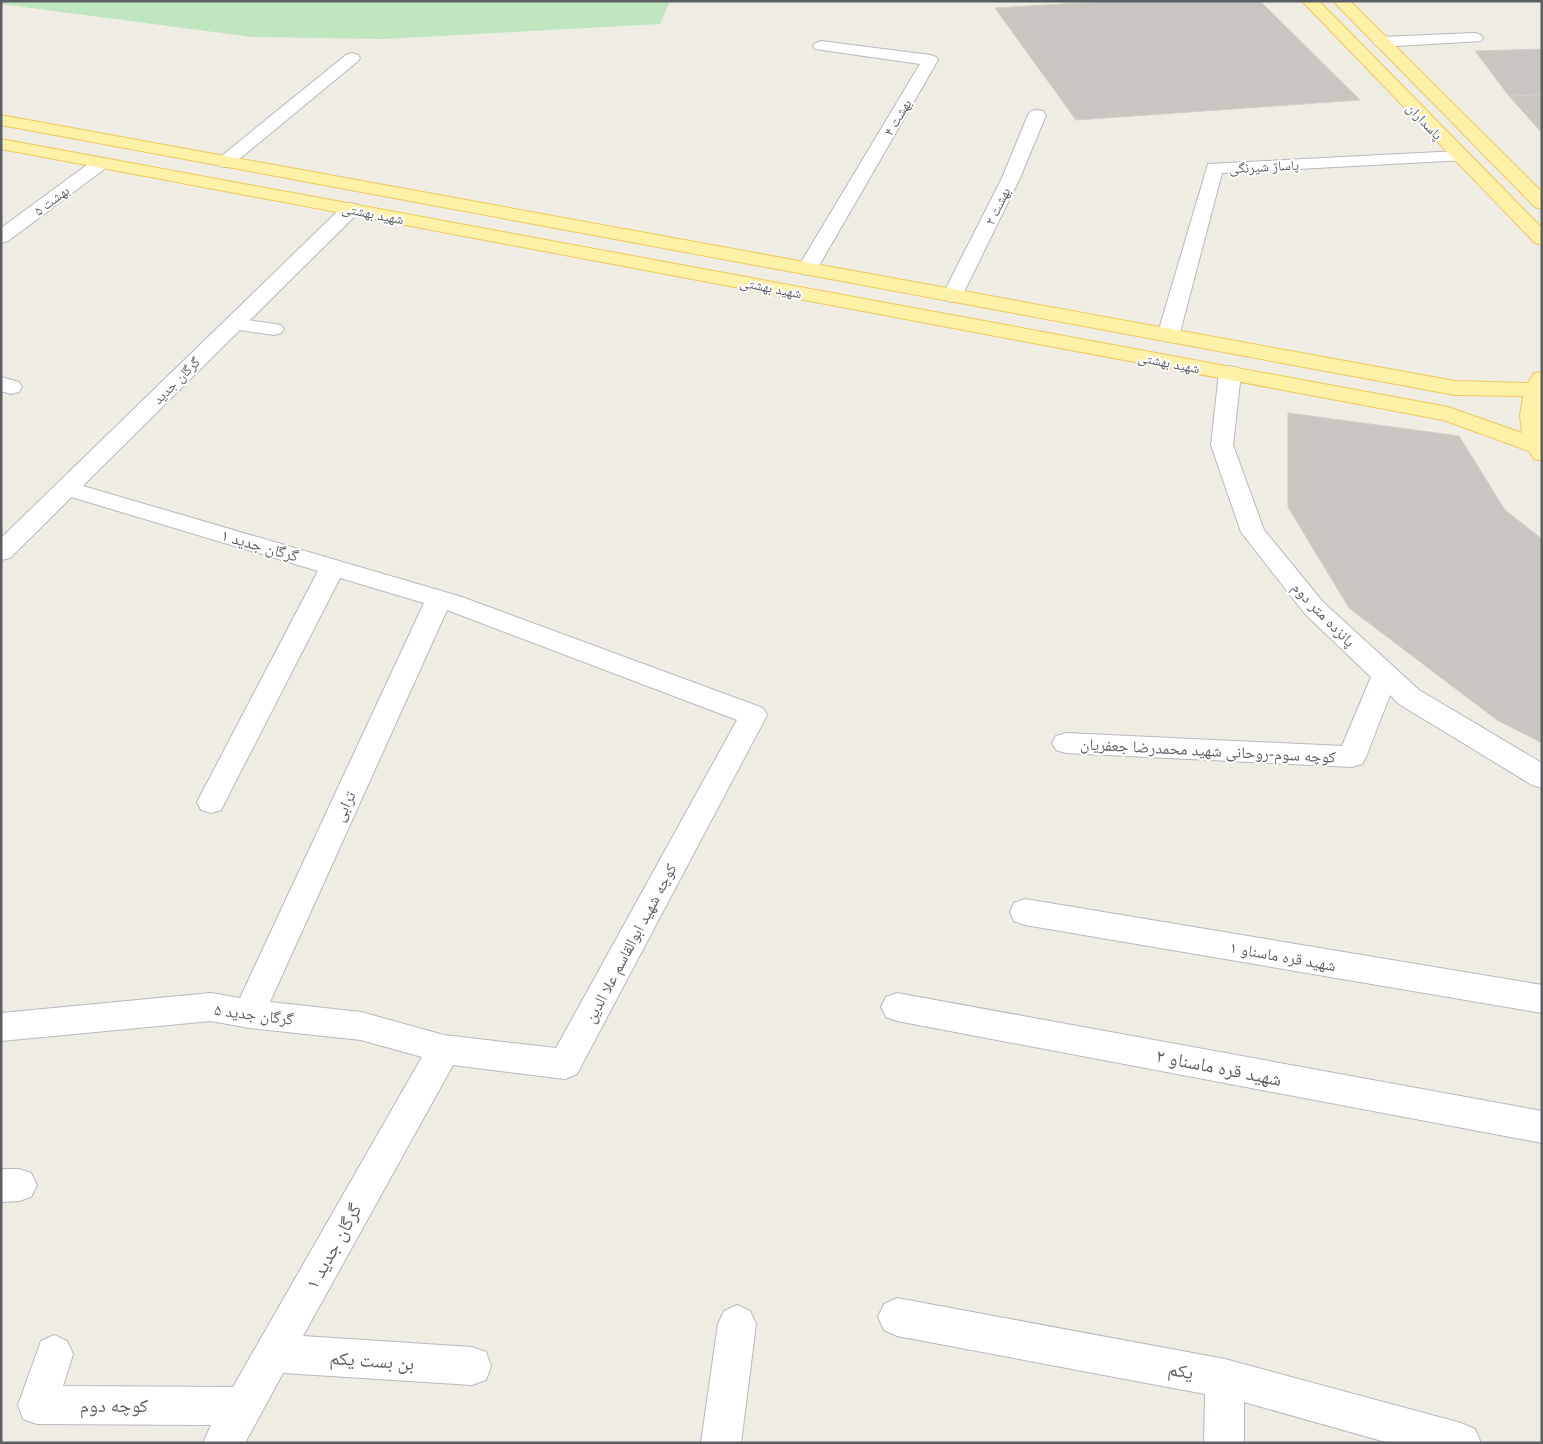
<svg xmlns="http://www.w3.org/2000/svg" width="1543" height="1444" font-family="'Noto Sans','Noto Naskh Arabic',sans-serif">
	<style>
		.green { fill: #c0e6bf }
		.building { fill: #c9c6c1; stroke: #d3cec2 }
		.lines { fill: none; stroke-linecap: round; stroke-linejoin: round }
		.pedestrian-casing { stroke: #b6b9be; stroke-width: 2 }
		.minor-casing { stroke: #b6b9be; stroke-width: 2 }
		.secondary-casing { stroke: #b7bac0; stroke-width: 2 }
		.primary-casing { stroke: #f3c758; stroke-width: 2 }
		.pedestrian { fill: #fff; fill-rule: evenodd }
		.minor { fill: #fff; fill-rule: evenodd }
		.secondary { fill: #fff; fill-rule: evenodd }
		.primary { fill: #fff1a8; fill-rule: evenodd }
		.labels { text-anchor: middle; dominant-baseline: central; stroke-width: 4; stroke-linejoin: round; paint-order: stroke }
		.far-street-label { font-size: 14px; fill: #5b5f64; stroke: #fff }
		.street-label { font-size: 16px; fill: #5b5f64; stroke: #fff }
		.near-street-label { font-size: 19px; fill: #5b5f64; stroke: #fff }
	</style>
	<rect width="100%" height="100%" fill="#eeece3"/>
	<!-- green -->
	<path class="green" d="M1,1H670L660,24L384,39L252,37L1,4Z"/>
	<!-- building -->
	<path class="building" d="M1112,1H1260L1360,100L1076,120L995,8Z
		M1542,49V95L1509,96L1475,51Z
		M1542,95V133L1509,96Z
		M1288,413L1459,436L1505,510L1542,539V743L1497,720L1349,608L1288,507Z"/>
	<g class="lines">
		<defs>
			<path id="pedestrian" d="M1459,151L1465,152L1468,156L1465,160L1222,173L1179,336L1175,340L1168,342L1161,340L1157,336L1208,164Z"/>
			<path id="minor" d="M1475,33L1481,35L1483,38L1481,41L1381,47L1375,45L1373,42L1375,39L1381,37Z
				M821,41L930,55L936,57L938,60L817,269L814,273L807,275L800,273L797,269L920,64L815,49L813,46L815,43Z
				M352,53L358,55L360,58L358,61L231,166L225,167L219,166L216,162L219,158L346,55Z
				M1037,110L1043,111L1046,115L1020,178L962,296L959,300L952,302L945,300L942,296L1002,178L1028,115L1031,111Z
				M101,158L107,159L110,163L107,167L8,241L1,243V228L95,159Z
				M233,318L281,325L284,329L281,333L274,335L226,328L223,324L226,320Z
				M1230,366L1238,368L1241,373L1233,445L1264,530L1323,602L1419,690L1542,763V788L1532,785L1399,704L1390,695L1366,757L1362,764L1352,767L1066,753L1056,750L1052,743L1056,736L1066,733L1342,746L1371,677L1305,614L1241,532L1211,445L1219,373L1222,368Z
				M1,377L19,382L22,387L19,392L11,394L1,391Z
				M66,481L462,597L763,708L767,715L577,1074L565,1079L453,1065L303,1336L472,1347L486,1352L491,1366L486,1380L472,1385L283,1373L245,1443H203L211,1425L37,1424L23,1419L18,1405L41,1341L54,1335L67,1341L73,1354L63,1386L233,1387L422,1057L361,1040L249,1028L211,1021L1,1041V1013L211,993L240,998L424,603L340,578L221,810L211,813L201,810L197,802L318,571L58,493L54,488L58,483ZM447,610L737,720L556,1048L444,1035L361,1012L270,1002Z
				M1025,899L1542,985V1013L1025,925L1014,921L1010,912L1014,903Z
				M897,993L1542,1111V1143L897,1021L886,1017L881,1007L886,997Z
				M1,1169H19L31,1173L37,1185L31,1197L19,1201L1,1202Z
				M897,1298L1225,1359L1461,1423L1475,1429L1481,1443H1389L1244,1402V1443H1204L1205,1394L897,1336L884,1330L878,1317L884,1304Z
				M737,1305L750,1311L756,1324L741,1443H701L718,1324L724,1311Z"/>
			<path id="secondary" d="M351,203L358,205L360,209L358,213L10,558L1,560V538L344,205Z"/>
			<path id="primary" d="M1302,1H1319L1542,228V245L1535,243Z
				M1333,1H1350L1542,192V209L1535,207Z
				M1,115L1455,381L1528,383L1534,373L1542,372V461L1534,459L1529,451L1443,420L1,149V139L1448,407L1522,433L1520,416L1523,396L1455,395L1,125Z"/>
		</defs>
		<!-- pedestrian casing -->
		<use href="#pedestrian" class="pedestrian-casing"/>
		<!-- minor casing -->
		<use href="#minor" class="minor-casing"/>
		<!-- secondary casing -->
		<use href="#secondary" class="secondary-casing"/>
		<!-- primary casing -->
		<use href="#primary" class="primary-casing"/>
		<!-- pedestrian -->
		<use href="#pedestrian" class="pedestrian"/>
		<!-- minor -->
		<use href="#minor" class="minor"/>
		<!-- secondary -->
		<use href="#secondary" class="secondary"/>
		<!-- primary -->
		<use href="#primary" class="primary"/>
	</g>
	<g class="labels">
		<!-- far-street labels -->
		<g class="far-street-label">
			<text transform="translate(897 117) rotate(-59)">۴ بهشت</text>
			<text transform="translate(1425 121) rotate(46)">پاسداران</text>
			<text transform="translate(1264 166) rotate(-3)">پاساژ شیرنگی</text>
			<text transform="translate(51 200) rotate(-37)">بهشت ۵</text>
			<text transform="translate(997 206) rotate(-64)">بهشت ۲</text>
			<text transform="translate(373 213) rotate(11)">شهید بهشتی</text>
			<text transform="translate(771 287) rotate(11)">شهید بهشتی</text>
			<text transform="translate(1169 362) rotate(11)">شهید بهشتی</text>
			<text transform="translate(176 380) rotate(-45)">گرگان جدید</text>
		</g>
		<!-- street labels -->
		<g class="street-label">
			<text transform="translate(260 545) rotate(16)">گرگان جدید ۱</text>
			<text transform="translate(1324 614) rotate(46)">پانزده متر دوم</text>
			<text transform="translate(1208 750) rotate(3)">کوچه سوم-روحانی شهید محمدرضا جعفریان</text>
			<text transform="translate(344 806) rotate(-65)">ترابی</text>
			<text transform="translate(630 943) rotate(-62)">کوچه شهید ابوالقاسم علا الدین</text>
			<text transform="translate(1283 956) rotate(10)">۱ شهید قره ماسناو</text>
			<text transform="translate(254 1014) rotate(7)">گرگان جدید ۵</text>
		</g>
		<!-- near-street labels -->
		<g class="near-street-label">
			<text transform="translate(1219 1067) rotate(11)">۲ شهید قره ماسناو</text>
			<text transform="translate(333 1246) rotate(-61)">گرگان جدید ۱</text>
			<text transform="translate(372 1360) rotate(4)">بن بست یکم</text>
			<text transform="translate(1181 1370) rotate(10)">یکم</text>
			<text x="114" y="1405">کوچه دوم</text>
		</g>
	</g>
	<!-- border -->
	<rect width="1543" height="1444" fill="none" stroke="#5b5f64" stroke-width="5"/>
</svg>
